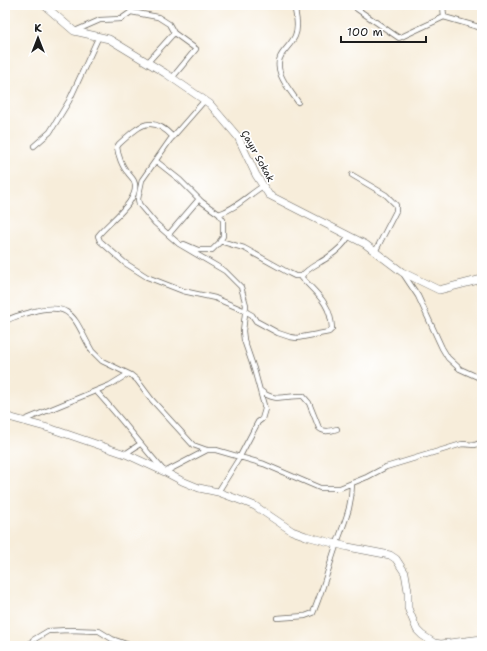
<svg xmlns="http://www.w3.org/2000/svg" width="487" height="651" font-family="'Shantell Sans',sans-serif">
	<style>
		.lines { fill: none; stroke-linecap: round; stroke-linejoin: round }
		.street-casing { stroke: #69655e; stroke-width: 6 }
		.secondary-casing { stroke: #69655e; stroke-width: 8 }
		.street { stroke: #fff; stroke-width: 4.5 }
		.secondary { stroke: #fff; stroke-width: 7 }
		.labels { text-anchor: middle; dominant-baseline: central; stroke-width: 3.5; stroke-linejoin: round; paint-order: stroke }
		.street-label { font-size: 10px; fill: #1c1c1c; stroke: #fff }
	</style>
	<rect width="100%" height="100%" fill="#fff"/>
	<filter id="ink" filterUnits="userSpaceOnUse"><feTurbulence type="fractalNoise" baseFrequency=".025" numOctaves="2"/><feDisplacementMap in="SourceGraphic" scale="8" xChannelSelector="R" yChannelSelector="G"/><feConvolveMatrix kernelMatrix="1 2 1 2 8 2 1 2 1" color-interpolation-filters="sRGB"/></filter>
	<filter id="wash" filterUnits="userSpaceOnUse"><feTurbulence type="fractalNoise" baseFrequency=".012" numOctaves="4" result="noise"/><feDisplacementMap in="SourceGraphic" scale="16" xChannelSelector="R" yChannelSelector="G"/><feGaussianBlur stdDeviation="0.9" result="paint"/><feColorMatrix in="noise" values="0 0 0 0 0 0 0 0 0 0 0 0 0 0 0 0 0 1.4 0 .05"/><feComposite in="paint" operator="in"/></filter>
	<g filter="url(#wash)">
		<rect width="100%" height="100%" fill="#f7edda"/>
	</g>
	<g filter="url(#ink)">
		<g class="lines">
			<defs>
				<path id="street" d="M294,5C296,15 299,27 295,36C292,43 286,48 282,54C271,70 290,90 298,102
					M443,5L444,17L482,28
					M357,9L399,38L444,17
					M131,12L132,5
					M75,31L100,20L121,19L131,12L158,17L169,24L174,33L196,49L172,78
					M148,62L174,33
					M205,100L170,140L142,180L138,199L139,204L155,223L179,244L225,271L241,287L246,305L243,331L244,340L254,369L265,409L262,419L258,422L238,460L218,492
					M173,137C151,113 139,126 119,144L117,147C118,155 122,167 128,173C130,176 132,177 134,181C142,200 107,223 98,236L100,241L125,263L147,277L183,291L215,298L243,310L252,315L256,321L278,333L290,337L297,338L329,332L332,329C331,304 318,295 302,278V276
					M34,146L50,132L69,101L99,36
					M156,161L180,180L202,202L219,214L223,220V236L220,242L212,250H198L184,244
					M352,175L386,195L396,205V211L375,252
					M219,214C237,208 247,196 263,186
					M169,234L199,199
					M220,241L244,248L289,273L295,276H302
					M402,272L418,296L442,348L448,358L460,369L482,379
					M302,276C307,268 320,263 327,258C336,252 344,245 349,236
					M5,322C12,316 23,315 31,312C74,300 74,320 92,351L102,361L131,375L137,380L152,400L193,445L207,450H216L264,464L320,488H340L367,477L386,467L462,444L475,445L482,442
					M96,391C120,417 141,445 165,472L207,450
					M261,391C275,403 286,395 303,396L309,403L319,428C324,433 331,431 337,429
					M22,421L110,385L128,374
					M125,454L140,444
					M277,618L305,616L313,613C322,592 328,570 335,549C343,524 352,510 352,483
					M29,646L33,640L48,631L69,630L99,631L112,639L132,646"/>
				<path id="secondary" d="M44,5L74,31L109,39L165,73L210,104L238,137L256,175L269,195L365,244L402,272L439,290L482,279
					M5,416L52,429L128,455L165,472L182,481L199,488L218,492L245,502L255,506L292,531L306,536L348,547L390,555L396,559L405,573L408,591V608L417,630L422,635L434,643L441,644L482,639"/>
			</defs>
			<!-- street casing -->
			<use href="#street" class="street-casing"/>
			<!-- secondary casing -->
			<use href="#secondary" class="secondary-casing"/>
			<!-- street -->
			<use href="#street" class="street"/>
			<!-- secondary -->
			<use href="#secondary" class="secondary"/>
		</g>
	</g>
	<g class="labels">
		<!-- street labels -->
		<g class="street-label">
			<text transform="translate(258 156) rotate(61)">Çayır Sokak</text>
		</g>
	</g>
	<!-- margin -->
	<rect width="487" height="651" fill="none" stroke="#fff" stroke-width="20"/>
	<!-- north arrow -->
	<g transform="translate(38 38)" stroke="#ffffff" stroke-width="3" paint-order="stroke">
	<path d="M0-3L7 15L0 10L-7 15Z" fill="#1c1c1c"/>
	<text y="-6" font-size="11" font-weight="bold" text-anchor="middle" fill="#1c1c1c">K</text>
	</g>
	<!-- scale -->
	<path d="M341 36v6h85v-6" fill="none" stroke="#1c1c1c" stroke-width="2"/>
	<text x="347" y="36" font-size="12" fill="#1c1c1c" stroke="#ffffff" stroke-width="3" paint-order="stroke">100 m</text>
</svg>
